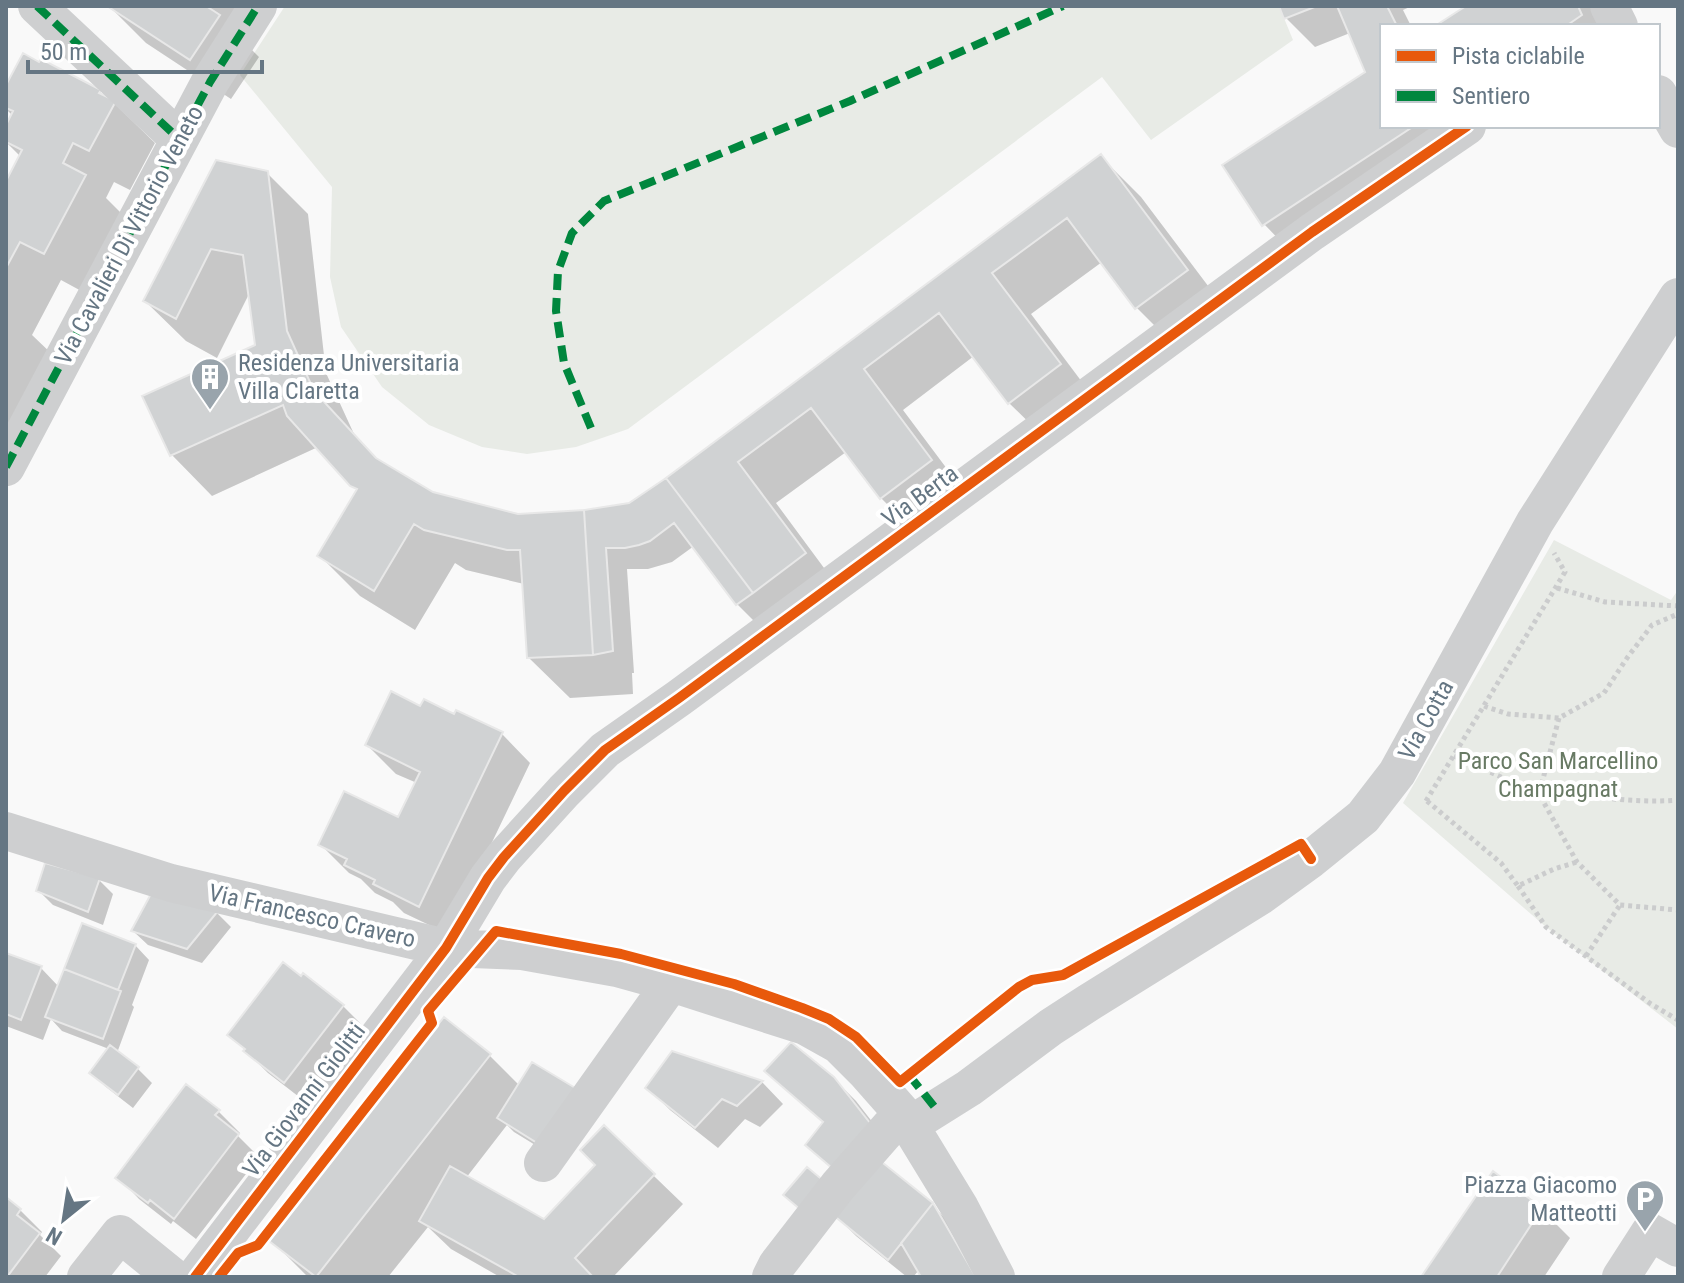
<svg xmlns="http://www.w3.org/2000/svg" width="1684" height="1283" font-family="'Roboto Condensed',sans-serif">
	<style>
		.green { fill: #e8ebe6 }
		.shadow { fill: #0003 }
		.building { fill: #d0d2d3; stroke: #e8e8e8; stroke-width: 2 }
		.lines { fill: none; stroke-linecap: round; stroke-linejoin: round }
		.path { stroke: #cbcccd; stroke-width: 5; stroke-dasharray: 4 4; stroke-linecap: butt }
		.minor { stroke: #cecfd0; stroke-width: 38 }
		.quiet { stroke: #00873e; stroke-width: 8; stroke-dasharray: 16 8; stroke-linecap: butt }
		.cycleway-casing { stroke: #fff; stroke-width: 15 }
		.cycleway { stroke: #e8590c; stroke-width: 10 }
		.labels { text-anchor: middle; dominant-baseline: central; stroke-width: 8; stroke-linejoin: round; paint-order: stroke }
		.street-label { font-size: 24px; fill: #657683; stroke: #fff }
		.poi-label { font-size: 24px; fill: #657683; stroke: #fff; text-anchor: start }
		.park-label { font-size: 24px; fill: #687a64; stroke: #fff }
	</style>
	<rect width="100%" height="100%" fill="#f9f9f9"/>
	<!-- green -->
	<path class="green" d="M285,6H1279L1293,40L1151,140L1102,77L628,429L576,447L527,454L482,447L429,425L382,387L341,327L330,277L332,187L240,75Z
		M1554,540L1671,600L1678,590V1029L1546,927L1403,803Z"/>
	<!-- shadow -->
	<path class="shadow" d="M109,6H247V45L259,57L231,99L146,43Z
		M1281,6H1412L1403,10L1411,26H1382V126H1486L1292,253L1264,224L1368,73L1350,33L1315,47L1286,18Z
		M1470,6H1592L1601,26H1439Z
		M6,90L100,92L107,99L114,103L155,143L130,190L114,182L106,198L125,217L85,293L61,280L32,335L54,356L6,428V185L21,157L6,142V130L13,116L6,109Z
		M1101,157L1141,197L1227,311L1177,348L1137,308L1102,262L1031,314L1100,406L1050,443L1009,403L974,356L903,410L971,501L921,538L881,498L846,452L776,503L844,595L759,626L737,604L694,546L672,562L648,569H627L634,673H632L633,694L570,698L529,658L524,584L466,570L455,563L415,630L360,596L320,556L359,491L318,447L212,496L172,455L145,397L257,346L250,292L217,358L186,341L145,301L267,173L308,214L326,373L354,434L382,464L433,494L518,516L585,512L630,504L667,479Z
		M421,708L455,716L502,734L530,763L448,934L404,913L393,902L375,893L361,879L349,873L320,844L399,820L417,783L396,774L367,745Z
		M99,880L113,894L103,925L53,905L39,891Z
		M217,913L231,927L202,963L148,945L133,931Z
		M135,945L149,960L132,1005L134,1007L117,1053L137,1068L152,1083L133,1108L106,1087L91,1073L109,1049L62,1031L51,1019L43,1040L6,1026V955L41,968L59,987Z
		M343,1006L365,1028L307,1103L268,1073L230,1035Z
		M490,1056L520,1086L558,1159L514,1132L507,1125L466,1178L544,1222L598,1165L604,1128L683,1204L613,1277H500L451,1249L428,1227L388,1277H308L272,1241Z
		M833,1078L856,1101L891,1146L878,1161L932,1205L954,1227L980,1277H923L919,1270L913,1277H907L856,1236L834,1214L830,1188L855,1189L808,1145L825,1123Z
		M762,1082L783,1104L760,1127L745,1119L718,1148L670,1110L648,1088Z
		M218,1111L240,1133L238,1136L259,1157L196,1239L173,1221L171,1224L139,1199L118,1177Z
		M1493,1174L1541,1209L1570,1238L1544,1277H1423Z
		M6,1200L20,1210L42,1232L40,1235L61,1256L45,1277H6Z"/>
	<!-- building -->
	<path class="building" d="M107,6H206L220,15L190,60Z
		M1279,6H1317L1284,19Z
		M1337,6H1387L1397,26H1382V126H1414L1262,226L1222,165L1365,72Z
		M1466,6H1578L1582,15L1566,26H1435Z
		M23,53L39,62L41,59L101,90L99,93L116,101L89,151L73,143L63,163L86,175L44,254L20,242L6,268V181L22,150L6,142V125L13,111L6,108V85Z
		M1101,154L1188,270L1135,309L1067,218L992,273L1061,364L1008,404L939,313L864,369L932,460L880,499L811,408L738,462L806,553L753,593L666,478Z
		M216,160L268,171L287,331L314,391L376,458L433,492L518,514L584,510L593,655L527,658L520,550H507L424,530L414,524L374,591L317,556L357,489L350,486L287,416L283,405L170,456L142,396L255,345L243,255L211,249L176,319L143,301Z
		M666,478L753,593L736,605L674,523L650,541L639,545L625,548H606L613,651L593,655L584,510L629,503Z
		M391,691L420,706L424,699L454,714L456,710L503,732L419,907L373,884L375,880L344,865L347,859L318,845L344,791L398,817L420,772L365,745Z
		M45,863L100,878L88,912L36,891Z
		M152,892L218,911L187,949L131,931Z
		M82,923L136,944L118,990L64,969Z
		M6,953L42,966L21,1020L6,1014Z
		M283,962L301,976L303,973L344,1005L284,1083L243,1051L245,1049L227,1035Z
		M64,969L121,991L103,1039L45,1017Z
		M444,1017L491,1054L316,1277L269,1241Z
		M791,1042L834,1077L870,1123L832,1168L805,1145L823,1122L764,1071Z
		M110,1045L139,1067L118,1095L89,1073Z
		M672,1051L763,1081L737,1106L722,1099L695,1128L645,1088Z
		M532,1062L577,1089L542,1146L497,1118Z
		M186,1084L220,1110L215,1115L239,1134L174,1219L150,1200L148,1203L115,1178Z
		M604,1125L655,1174L575,1258L593,1277H519L419,1221L450,1166L544,1219L595,1165L580,1150Z
		M878,1159L933,1203L888,1260L832,1214Z
		M807,1167L831,1187L807,1215L783,1195Z
		M1493,1171L1542,1208L1497,1277H1421Z
		M6,1197L21,1209L17,1215L40,1233L7,1277Z
		M933,1203L976,1277H921L901,1243Z"/>
	<g class="lines">
		<!-- path -->
		<path class="path" d="M1557,588L1605,602L1678,606
			M1484,706L1508,714L1559,718L1604,693L1627,658L1652,625L1678,614
			M1559,718L1539,794C1585,794 1632,804 1678,800
			M1454,756L1539,794L1577,862L1620,905L1678,910
			M1426,801L1565,572L1554,553
			M1427,801L1501,863L1518,886L1554,869L1577,862
			M1518,886L1546,927L1651,1004L1678,1020
			M1586,956L1620,905"/>
		<!-- minor -->
		<path class="minor" d="M37,6L179,139
			M1609,6L1619,26
			M1658,94L1678,129
			M6,467L210,82L258,6
			M6,831L171,883L446,948L522,951L617,968L671,983L805,1026L839,1045L865,1071L902,1113L960,1208L996,1277
			M910,1125L969,1088L1051,1027L1088,1003L1260,896L1311,859L1363,817L1397,773L1535,522L1678,297
			M543,1163L671,983
			M86,1277L120,1234L173,1277
			M195,1277L446,948L488,878L504,857L564,791L605,750L679,698L1312,232L1467,126
			M771,1277L777,1265L838,1186L902,1113
			M1621,1277L1650,1232L1678,1248"/>
		<!-- quiet -->
		<path class="quiet" d="M37,6L179,139
			M591,428L564,363L556,311L558,271L572,233L604,201L850,101L1063,6
			M6,467L210,82L258,6
			M909,1075L937,1110"/>
		<defs>
			<path id="cycleway" d="M195,1277L446,948L488,878L504,857L564,791L605,750L679,698L1312,232L1467,126
				M219,1277L238,1253L258,1245L432,1023L428,1011L496,931L621,954L734,984L802,1008L829,1019L856,1037L900,1082L1019,987L1032,980L1063,975L1301,844L1311,859"/>
		</defs>
		<!-- cycleway casing -->
		<use href="#cycleway" class="cycleway-casing"/>
		<!-- cycleway -->
		<use href="#cycleway" class="cycleway"/>
	</g>
	<!-- icons -->
	<defs>
		<symbol id="building-pin" viewBox="-11 -11 22 30"><path d="M0 17L-7.5 6A9.5 9.5 0 1 1 7.5 6Z" fill="#99a4ac" stroke="#fff"/><path d="M-4-6H4V6H1V3H-1V6H-4ZM-2.5-4.3h1.7v1.8h-1.7ZM.8-4.3h1.7v1.8H.8ZM-2.5-1h1.7V.8h-1.7ZM.8-1h1.7V.8H.8Z" fill="#fff"/></symbol>
		<symbol id="parking-pin" viewBox="-11 -11 22 30"><path d="M0 17L-7.5 6A9.5 9.5 0 1 1 7.5 6Z" fill="#99a4ac" stroke="#fff"/><path d="M-3.5-5.5H1a3.5 3.5 0 0 1 0 7H-1V5.5H-3.5ZM-1-3.4V-.6H.8a1.4 1.4 0 0 0 0-2.8Z" fill="#fff"/></symbol>
	</defs>
	<g fill-rule="evenodd">
		<use href="#building-pin" x="188" y="355" width="44" height="60"/>
		<use href="#parking-pin" x="1623" y="1177" width="44" height="60"/>
	</g>
	<g class="labels">
		<!-- street labels -->
		<g class="street-label">
			<text transform="translate(129 235) rotate(-62)">Via Cavalieri Di Vittorio Veneto</text>
			<text transform="translate(920 496) rotate(-36)">Via Berta</text>
			<text transform="translate(1426 720) rotate(-61)">Via Cotta</text>
			<text transform="translate(312 916) rotate(13)">Via Francesco Cravero</text>
			<text transform="translate(304 1100) rotate(-53)">Via Giovanni Giolitti</text>
		</g>
		<!-- poi labels -->
		<g class="poi-label">
			<text x="238" y="363">Residenza Universitaria<tspan x="238" dy="28">Villa Claretta</tspan></text>
			<text x="1617" y="1185" text-anchor="end">Piazza Giacomo<tspan x="1617" dy="28">Matteotti</tspan></text>
		</g>
		<!-- park labels -->
		<g class="park-label">
			<text x="1558" y="761">Parco San Marcellino<tspan x="1558" dy="28">Champagnat</tspan></text>
		</g>
	</g>
	<!-- border -->
	<rect width="1684" height="1283" fill="none" stroke="#657683" stroke-width="16"/>
	<!-- legend -->
	<rect x="1380" y="24" width="280" height="104" fill="#ffffff" stroke="#c1c8cd" stroke-width="2"/>
	<rect x="1396" y="50" width="40" height="12" fill="#e8590c" stroke="#c1c8cd" stroke-width="2"/>
	<text x="1452" y="64" font-size="24" fill="#657683">Pista ciclabile</text>
	<rect x="1396" y="90" width="40" height="12" fill="#00873e" stroke="#c1c8cd" stroke-width="2"/>
	<text x="1452" y="104" font-size="24" fill="#657683">Sentiero</text>
	<!-- north arrow -->
	<g transform="translate(64 1219) rotate(210)" stroke="#ffffff" stroke-width="6" paint-order="stroke">
	<path d="M0-6L14 30L0 20L-14 30Z" fill="#657683"/>
	<text y="-12" font-size="22" font-weight="bold" text-anchor="middle" fill="#657683">N</text>
	</g>
	<!-- scale -->
	<path d="M28 60v12h234v-12" fill="none" stroke="#657683" stroke-width="4"/>
	<text x="40" y="60" font-size="24" fill="#657683" stroke="#ffffff" stroke-width="6" paint-order="stroke">50 m</text>
</svg>
